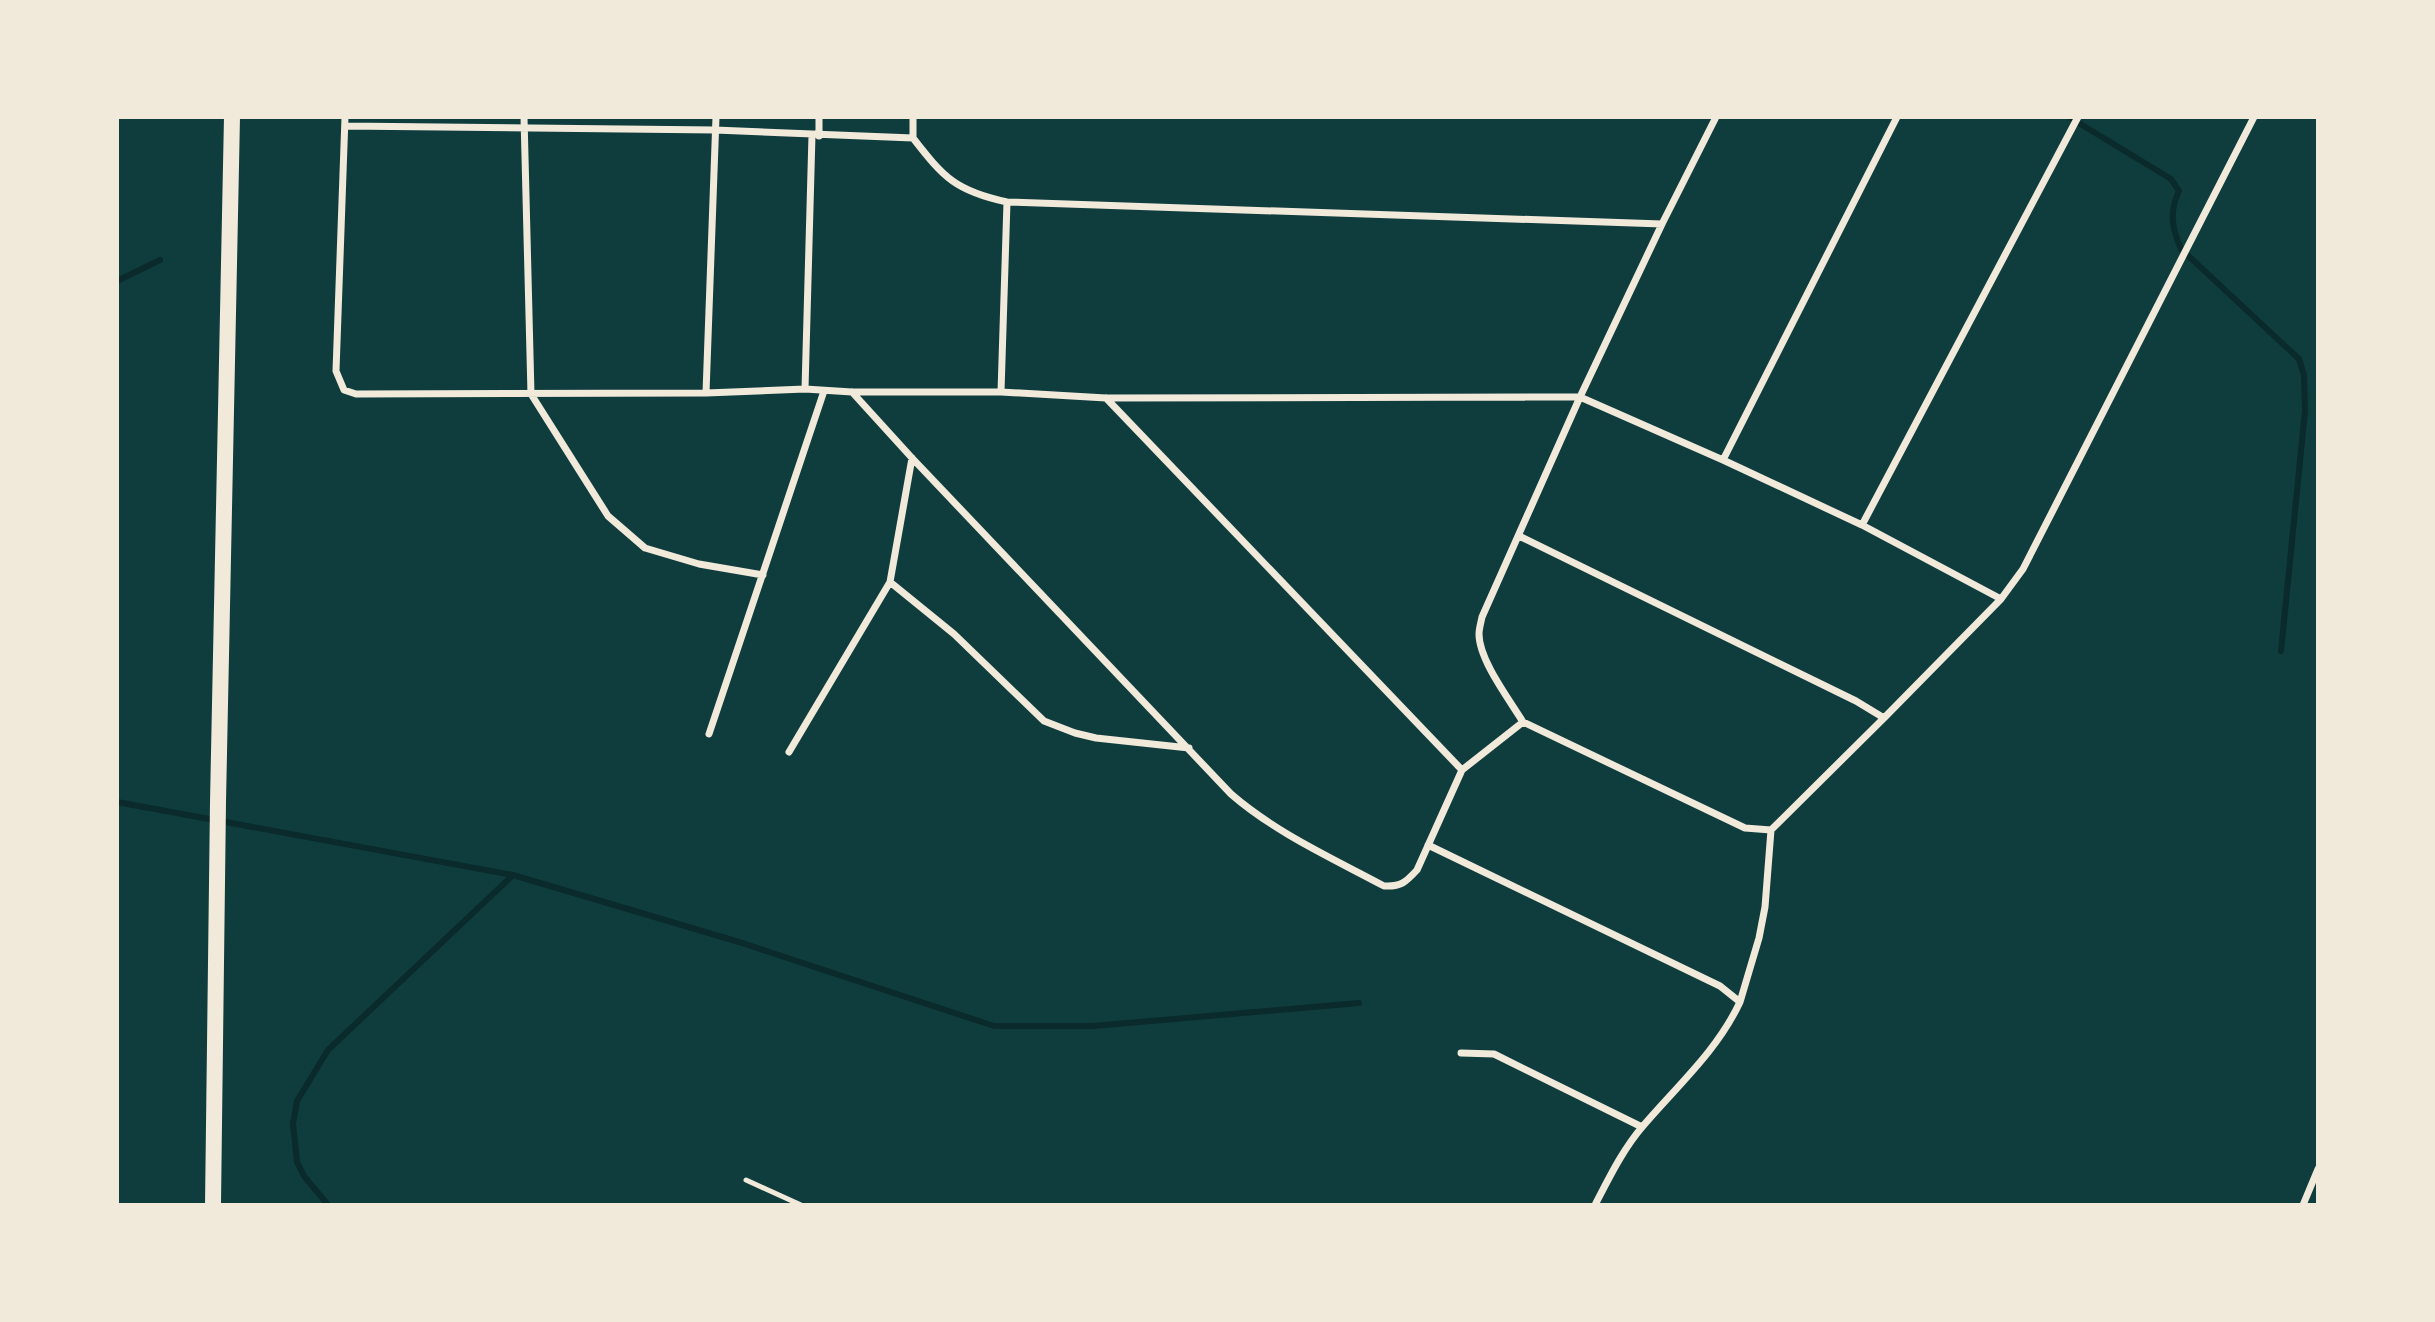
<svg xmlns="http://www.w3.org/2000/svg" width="2435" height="1322" font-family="'Roboto Condensed',sans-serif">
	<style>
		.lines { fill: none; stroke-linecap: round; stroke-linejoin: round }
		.stream { stroke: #0a2a2b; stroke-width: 6 }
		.service { stroke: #f1e9da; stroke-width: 5 }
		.minor { stroke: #f1e9da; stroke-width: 7 }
		.primary { stroke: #f1e9da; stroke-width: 16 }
	</style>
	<rect width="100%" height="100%" fill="#0f3d3e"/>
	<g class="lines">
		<!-- stream -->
		<path class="stream" d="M2069,117L2171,179L2179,191C2169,211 2172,229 2181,249L2299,359L2304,375L2305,411L2281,651
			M117,281L160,260
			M117,802L513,875L739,942L994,1026H1093L1359,1003
			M328,1205L304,1176L297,1162L293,1124L297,1101L328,1050L513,875"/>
		<!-- service -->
		<path class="service" d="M746,1180L801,1205"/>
		<!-- minor -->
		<path class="minor" d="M345,117L336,371L344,390L356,394L706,393L805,389L852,392H1001L1106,398L1580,397L1723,460L1862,525L2001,599L2023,569L2254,117
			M524,117L531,394L608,516L645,548L699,564L763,575
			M913,117V138C944,178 956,191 1007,202L1662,224
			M345,126L715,130L913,138
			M819,136V117
			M805,389L812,135
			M852,392L912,458L1231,794C1276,833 1332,858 1384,886C1401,887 1406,882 1417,870L1462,770L1523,722C1509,699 1479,660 1479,634C1479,629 1481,622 1482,617L1580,397L1662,224L1716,117
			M1001,392L1007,202
			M706,393L716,117
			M1106,398L1462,770
			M1723,460L1897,117
			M1862,525L2078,117
			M1519,536L1856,701L1884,718L1771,830L1745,828L1523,722
			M890,582L954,634L1044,721L1075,733L1096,738L1189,748
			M1884,718L2001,599
			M709,734L824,391
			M789,752L890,582L912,458
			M1428,845L1720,986L1740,1002C1717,1051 1678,1085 1643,1126C1623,1149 1609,1178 1595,1205
			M1740,1002L1759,938L1765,907L1771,830
			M1461,1053L1494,1054L1642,1127
			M2303,1205L2318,1169"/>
		<!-- primary -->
		<path class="primary" d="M213,1205L218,802L232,117"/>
	</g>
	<!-- border -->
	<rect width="2435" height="1322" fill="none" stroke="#f1e9da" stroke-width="238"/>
</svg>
